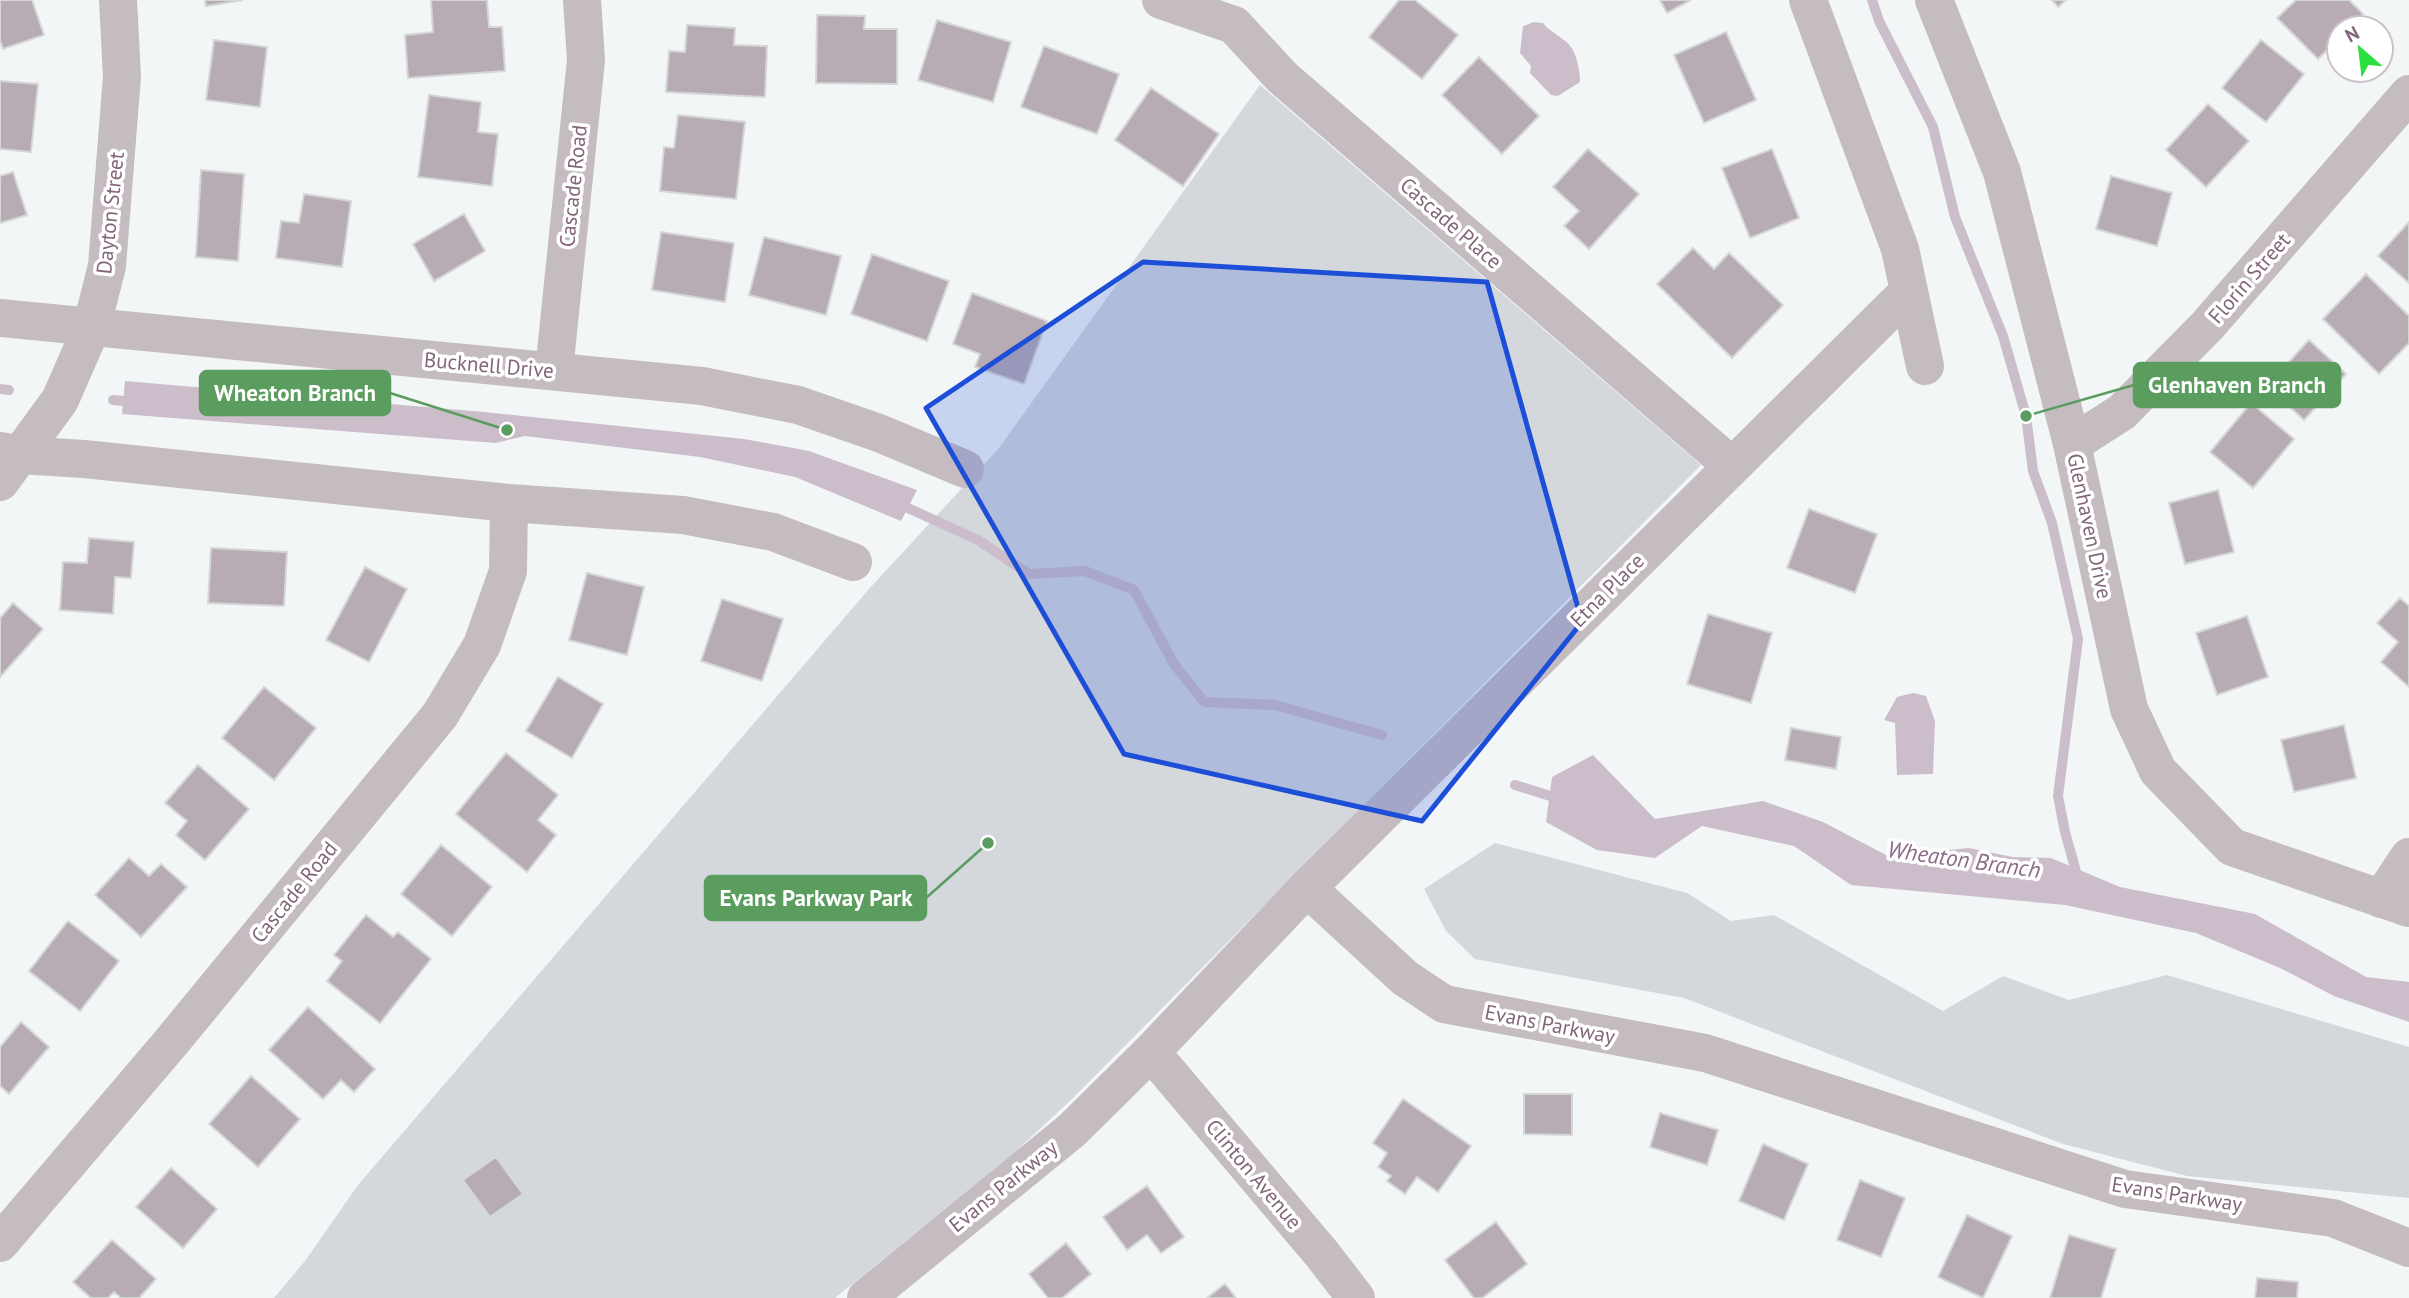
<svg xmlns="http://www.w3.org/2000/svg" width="2409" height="1298" font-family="'PT Sans',sans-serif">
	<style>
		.green { fill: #d4d8dd }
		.water { fill: #ccbdca }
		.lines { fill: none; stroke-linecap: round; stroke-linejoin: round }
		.stream { stroke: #ccbdca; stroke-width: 10 }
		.building { fill: #b7abb4; stroke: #d5d7d7; stroke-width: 2 }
		.minor { stroke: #c5bcc2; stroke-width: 38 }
		.marked { fill: #1d4ed8; fill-opacity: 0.2; stroke: #1d4ed8; stroke-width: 5; stroke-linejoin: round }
		.labels { text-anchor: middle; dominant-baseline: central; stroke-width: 7; stroke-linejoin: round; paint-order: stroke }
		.street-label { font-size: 21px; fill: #83667a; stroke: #fff }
		.water-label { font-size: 23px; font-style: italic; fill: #8d6b89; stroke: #fff }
		.leader { fill: none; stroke: #5b9c5f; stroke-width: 2.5 }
		.callout-dot { fill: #5b9c5f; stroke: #fff; stroke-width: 2.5 }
		.callout { fill: #5b9c5f; stroke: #5b9c5f; stroke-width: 2.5 }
		.callout-label { font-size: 23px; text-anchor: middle; font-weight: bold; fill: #fff }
	</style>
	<rect width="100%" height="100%" fill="#f3f6f6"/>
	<!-- green -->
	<path class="green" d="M1260,85L1701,465L1074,1097L1014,1153L835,1298H274L305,1261L358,1185L869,589L999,448Z
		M1495,843L1687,893L1731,921L1774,915L1943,1011L2003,976L2069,1000L2167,975L2409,1047V1198L2187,1176L2063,1144L1684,998L1475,959L1446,931L1424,889Z"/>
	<!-- water -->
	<path class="water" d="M1534,22L1543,23C1550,33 1564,37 1571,47C1577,55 1580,72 1580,82L1558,96L1551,95L1530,73L1531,66L1520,53L1523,26Z
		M125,381L484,412L744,439L809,451L917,490L901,521L795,477L700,457L525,436L496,443L122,414Z
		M1913,693L1926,696L1935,721L1933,774L1897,775L1895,723L1884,720L1897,697Z
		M1593,755L1655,819L1763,801L1823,822L1888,856L1969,848L2013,857L2051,858L2120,887L2255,914L2366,977L2409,982V1022L2334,996L2280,968L2196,933L2065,905L1851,885L1794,846L1702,826L1655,858L1597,850L1546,822L1552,777Z"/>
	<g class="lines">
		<!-- stream -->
		<path class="stream" d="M1872,0L1879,21L1933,127L1955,217L2003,336L2026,416L2033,471L2052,523L2078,639L2058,796L2065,832L2079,882
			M0,389L9,390
			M113,400L135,402
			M897,503L978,540L1029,574L1085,571L1134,590L1174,664L1204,702L1275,705L1382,735
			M1515,785L1563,800"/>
	</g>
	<!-- building -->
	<path class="building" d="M0,0H32L44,35L3,49L0,40Z
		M205,0H243L206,6Z
		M431,0H487L489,27H502L505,71L408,78L405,35L433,32Z
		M1399,0H1415L1458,35L1422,79L1369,37Z
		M1660,0H1691L1667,13Z
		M2052,0H2066L2058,7Z
		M2296,0H2349L2363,14L2349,28H2339V38L2318,59L2277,18Z
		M817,15L865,16L864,29H897V84L816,83Z
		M937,20L1011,42L993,102L918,80Z
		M687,25L735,28L734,45L767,46L765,97L666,92L669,51L685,52Z
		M1726,32L1756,100L1704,123L1674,55Z
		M214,40L267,47L260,107L206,100Z
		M2261,40L2304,74L2266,122L2222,88Z
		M1044,46L1119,74L1097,134L1021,107Z
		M1479,57L1539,116L1502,154L1442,95Z
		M0,81L38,84L31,152L0,149Z
		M1151,88L1219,134L1183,186L1115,140Z
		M429,95L481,102L478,132L498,134L492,186L418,177Z
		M2208,104L2249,141L2206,187L2166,150Z
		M678,115L745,122L736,199L660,191L664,147L674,148Z
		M1588,149L1639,194L1589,249L1564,226L1579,211L1553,187Z
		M1772,149L1799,218L1750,238L1722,168Z
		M201,170L244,174L238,261L196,257Z
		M13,172L27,215L0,223V176Z
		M2111,176L2172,193L2157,246L2096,229Z
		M304,194L351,201L342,267L276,258L281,221L299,223Z
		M464,214L485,251L434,281L413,244Z
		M2409,222V283L2378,256Z
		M661,232L734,243L725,302L652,290Z
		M764,237L841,256L826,315L749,295Z
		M1693,248L1714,269L1729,253L1783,305L1732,358L1657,284Z
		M872,254L949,281L927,341L851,314Z
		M2366,274L2409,316V343L2379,374L2323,319Z
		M972,293L1047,321L1024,384L975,367L980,354L953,344Z
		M2309,340L2346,374L2304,420L2267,386Z
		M2251,403L2294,439L2253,488L2210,452Z
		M2218,490L2234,552L2185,564L2169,503Z
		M1809,509L1877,534L1855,593L1787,568Z
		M89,538L134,542L131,578L115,577L113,614L60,610L63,562L87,563Z
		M211,548L287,552L284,606L208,603Z
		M365,567L407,589L369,662L326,640Z
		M587,573L644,587L627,655L569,640Z
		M2400,598L2409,606V687L2381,662L2398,642L2377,623Z
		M722,599L783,619L762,681L701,661Z
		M13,603L43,629L0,677V618Z
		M1708,614L1772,633L1751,703L1687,684Z
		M2247,616L2268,677L2217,695L2196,633Z
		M558,677L603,704L572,758L526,731Z
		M264,687L316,728L274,780L222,738Z
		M2344,725L2356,778L2294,792L2281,740Z
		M1791,728L1841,737L1836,769L1785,760Z
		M506,753L558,795L538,820L556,835L527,872L456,814Z
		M198,765L249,809L205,860L176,835L187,821L165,803Z
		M441,845L492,887L452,936L401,894Z
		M129,858L149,876L161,864L187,887L141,937L95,895Z
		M366,915L393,937L398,932L431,959L380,1023L327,981L342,961L334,955Z
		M68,921L119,961L80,1011L29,971Z
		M308,1007L375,1069L354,1092L341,1080L323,1099L269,1050Z
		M21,1022L49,1047L9,1094L0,1086V1047Z
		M251,1076L300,1119L258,1167L209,1124Z
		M1524,1094H1572V1135L1524,1134Z
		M1403,1099L1471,1146L1438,1192L1417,1177L1405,1194L1387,1181L1391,1176L1378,1167L1387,1153L1373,1143Z
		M1660,1113L1718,1130L1707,1165L1650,1147Z
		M1763,1144L1808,1164L1784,1220L1739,1201Z
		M496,1157L523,1194L490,1217L463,1180Z
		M171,1168L217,1209L183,1248L136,1207Z
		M1860,1180L1905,1198L1881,1257L1837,1240Z
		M1147,1186L1184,1237L1161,1253L1147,1235L1127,1250L1103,1217Z
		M1967,1215L2012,1236L1983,1298L1938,1277Z
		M1496,1222L1527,1264L1482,1298H1474L1445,1260Z
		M2069,1235L2116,1249L2101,1298H2050Z
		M112,1240L156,1279L139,1298H121L114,1292L108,1298H91L73,1282Z
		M1066,1243L1091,1274L1062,1298H1048L1029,1274Z
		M2257,1278L2298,1282L2297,1298H2255Z
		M1225,1284L1236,1298H1207Z"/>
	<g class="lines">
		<!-- minor -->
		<path class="minor" d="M1161,0L1234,25L1282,77L1732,466
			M1808,0L1900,249L1925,366
			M1934,0L2002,172L2072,444L2129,709L2158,771L2232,847L2409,908
			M0,318L702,386L798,405L879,433L965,469
			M554,371L586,60L582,0
			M2072,444L2122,412L2207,326L2409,94
			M0,451L20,455L84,459L509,503L683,515L773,532L853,562
			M0,482L60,400L91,329L107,266L122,76L118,0
			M1307,888L1405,978L1444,1004L1705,1053L2125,1189L2333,1218L2409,1248
			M2381,899L2409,857
			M1151,1052L1322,1254L1356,1298
			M0,1243L173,1040L440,715L482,645L508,571L509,503
			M866,1298L1072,1130L1151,1052L1307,888L1908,292"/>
	</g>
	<!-- marked area -->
	<path class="marked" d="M1143,262L1487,282L1582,622L1422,821L1124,754L926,408Z"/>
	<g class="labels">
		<!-- street labels -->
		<g class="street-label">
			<text transform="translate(573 186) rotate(-84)">Cascade Road</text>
			<text transform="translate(110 213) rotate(-84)">Dayton Street</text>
			<text transform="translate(1451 223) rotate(41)">Cascade Place</text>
			<text transform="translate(2249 278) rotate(-49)">Florin Street</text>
			<text transform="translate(489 365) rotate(5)">Bucknell Drive</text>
			<text transform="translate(2090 526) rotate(78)">Glenhaven Drive</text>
			<text transform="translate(1607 590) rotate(-45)">Etna Place</text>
			<text transform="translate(294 892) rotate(-51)">Cascade Road</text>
			<text transform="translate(1550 1024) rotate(11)">Evans Parkway</text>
			<text transform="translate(1254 1174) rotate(50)">Clinton Avenue</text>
			<text transform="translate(1003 1186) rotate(-39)">Evans Parkway</text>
			<text transform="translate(2177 1194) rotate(9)">Evans Parkway</text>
		</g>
		<!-- water labels -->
		<g class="water-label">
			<text transform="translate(1964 859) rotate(8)">Wheaton Branch</text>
		</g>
	</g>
	<!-- callouts -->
	<path class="leader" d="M2026 416L2134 385M507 430L390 393M988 843L926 898"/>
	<g class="callout-dot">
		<circle cx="2026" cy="416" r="7"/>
		<circle cx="507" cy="430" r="7"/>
		<circle cx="988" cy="843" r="7"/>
	</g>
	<g class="callout">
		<rect x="2134" y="363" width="206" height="44" rx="7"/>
		<rect x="200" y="371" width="190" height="44" rx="7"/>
		<rect x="705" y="876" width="221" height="44" rx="7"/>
	</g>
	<g class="callout-label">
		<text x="2237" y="393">Glenhaven Branch</text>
		<text x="295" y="401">Wheaton Branch</text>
		<text x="816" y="906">Evans Parkway Park</text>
	</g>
	<!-- north arrow -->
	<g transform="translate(2360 49) rotate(332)"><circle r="33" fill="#ffffff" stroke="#cdc2ca" stroke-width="2"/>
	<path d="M0-5L12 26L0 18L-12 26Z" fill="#2adf3e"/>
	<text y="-10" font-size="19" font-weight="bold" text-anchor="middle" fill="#83667a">N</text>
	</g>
</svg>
